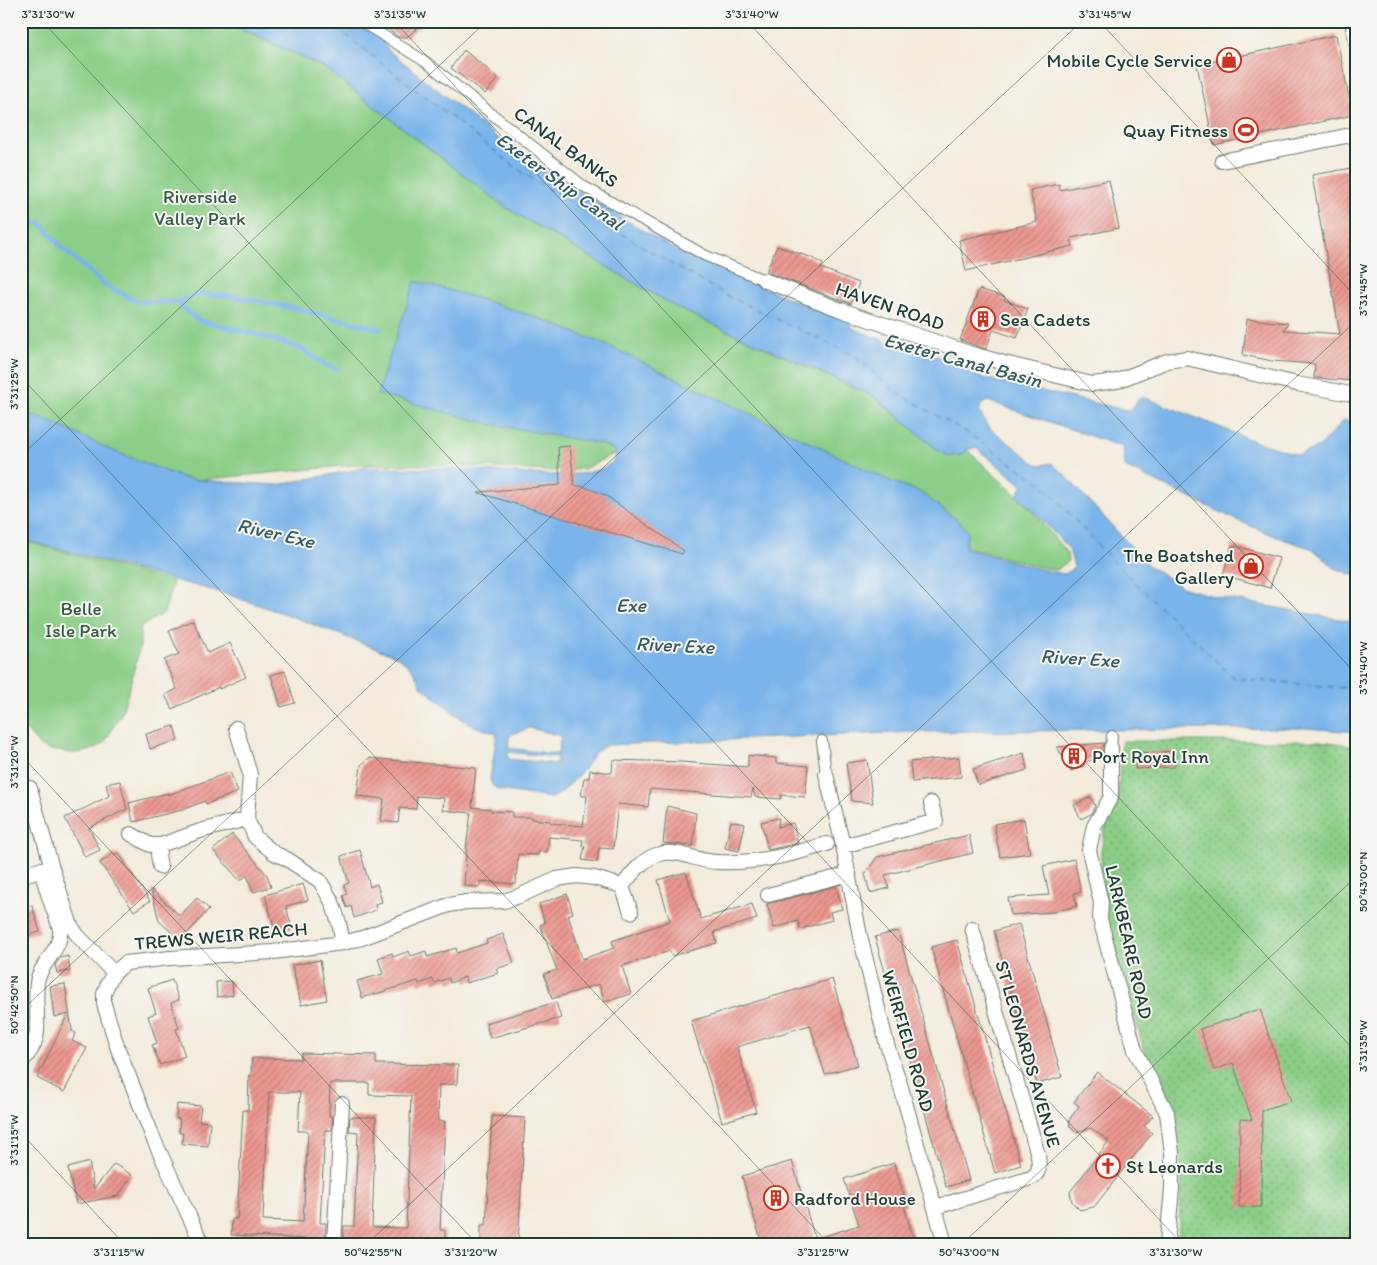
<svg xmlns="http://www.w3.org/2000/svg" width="1377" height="1265" font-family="Itim,sans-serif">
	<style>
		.grass { fill: url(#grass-dots); stroke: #55865e }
		.green { fill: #8bce87; stroke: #55865e }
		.water { fill: #79b4ea; stroke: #4c788f; fill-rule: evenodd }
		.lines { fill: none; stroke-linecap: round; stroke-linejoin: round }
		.stream { stroke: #79b4ea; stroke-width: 5 }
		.ferry { stroke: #365b62; stroke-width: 1; stroke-dasharray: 6 5; stroke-linecap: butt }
		.building { fill: url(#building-hatch); fill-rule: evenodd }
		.pedestrian-casing { stroke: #697a6e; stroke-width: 12 }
		.minor-casing { stroke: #697a6e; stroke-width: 16 }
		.pedestrian { stroke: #fff; stroke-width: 10 }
		.minor { stroke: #fff; stroke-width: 14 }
		.ticks { fill: none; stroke: #1f3d34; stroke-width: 1; stroke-opacity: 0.45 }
		.labels { text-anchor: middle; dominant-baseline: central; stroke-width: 4; stroke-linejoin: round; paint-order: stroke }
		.poi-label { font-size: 19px; fill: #1f3d34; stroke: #f6f6f2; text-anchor: start }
		.street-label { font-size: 19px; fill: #1f3d34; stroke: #f6f6f2 }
		.park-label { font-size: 19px; fill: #355a45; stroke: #f6f6f2 }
		.water-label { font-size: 20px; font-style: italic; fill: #365b62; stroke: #f6f6f2 }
		.neatline { fill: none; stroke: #1f3d34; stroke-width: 2 }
		.ticks-label { font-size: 12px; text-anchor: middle; fill: #1f3d34 }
	</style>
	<defs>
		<pattern id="grass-dots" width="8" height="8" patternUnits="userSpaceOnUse" patternTransform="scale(1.25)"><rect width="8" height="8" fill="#8bce87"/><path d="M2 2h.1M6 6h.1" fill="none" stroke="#71a86f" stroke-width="1.8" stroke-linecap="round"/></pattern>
		<pattern id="building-hatch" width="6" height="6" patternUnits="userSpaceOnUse" patternTransform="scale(1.25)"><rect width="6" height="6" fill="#ed9790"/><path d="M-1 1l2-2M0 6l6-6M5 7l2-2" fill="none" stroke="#bf7c76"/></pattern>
	</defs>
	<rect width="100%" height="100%" fill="#f6f6f2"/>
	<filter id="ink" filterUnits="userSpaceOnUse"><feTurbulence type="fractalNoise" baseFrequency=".02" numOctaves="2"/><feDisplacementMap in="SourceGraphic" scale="10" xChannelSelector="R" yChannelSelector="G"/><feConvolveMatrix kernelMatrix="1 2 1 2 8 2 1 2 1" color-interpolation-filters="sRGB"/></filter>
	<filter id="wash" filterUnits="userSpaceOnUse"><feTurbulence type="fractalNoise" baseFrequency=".0096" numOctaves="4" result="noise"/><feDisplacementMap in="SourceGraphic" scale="20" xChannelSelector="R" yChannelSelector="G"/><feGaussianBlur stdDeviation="1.12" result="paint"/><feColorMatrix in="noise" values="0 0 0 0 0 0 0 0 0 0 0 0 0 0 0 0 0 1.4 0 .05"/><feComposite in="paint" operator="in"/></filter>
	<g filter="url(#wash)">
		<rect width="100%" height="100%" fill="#f3ebdb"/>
		<!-- grass -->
		<path class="grass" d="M1122,741H1321L1356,746V1244H1178L1182,1180L1177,1123L1144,1049L1103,909L1101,851L1105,828L1118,796Z"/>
		<!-- green -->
		<path class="green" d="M21,21H223L323,67L508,209L679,309L873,396L939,451L963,446L1028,506L1067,553L1068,561L1057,570L1044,568L618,452L584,469L547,471L445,465H354L187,481L21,419Z
			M21,540L173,582L164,613L140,627V646L130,686L122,712L104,743L95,749L88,751L73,753L50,750L40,746L21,724Z"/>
		<!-- water -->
		<path class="water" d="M223,21H356L378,35L389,51L523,158L679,252L814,309L852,321V328L890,343L934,356L959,360L971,374L979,377L1126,410H1130L1140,398H1146L1257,442L1299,455L1320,446L1344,420L1356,422V576L1335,568L1313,549L1277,537L1239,521L1125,467L1123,447L988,401L981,405L979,411L987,426L1036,464L1043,465L1051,463L1064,474L1149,566L1184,588L1217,597L1356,622V732L1306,728L914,732L607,745L594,753L585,768L561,793L555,796L550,798L500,790L493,786L490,780L497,733L479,728L463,720L422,687L412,669L398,657L288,615L226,594L21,539V413L43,418L111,450L181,477L197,480L277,485L365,468L454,469L549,475L580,474L599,470L612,463L616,457L614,450L601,444L490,424L377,394L415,281L484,300L544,320L609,346L888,480L920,492L957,520L968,531L965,548L1047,571L1065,574L1074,567L1069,549L1030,507L1017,495L1022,487L1020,483L976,448L968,449L962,455L949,456L939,451L873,396L679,309L508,209L323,67ZM530,728L561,736L558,754L508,748L510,735ZM508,752L557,757V764L508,759Z"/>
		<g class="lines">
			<!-- stream -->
			<path class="stream" d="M21,221L41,223L61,247L106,286L139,302H177L199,294L227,295L293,308L380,329
				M177,302L198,320L263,336L300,348L324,364L337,370"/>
			<!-- ferry -->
			<path class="ferry" d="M328,21L523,173L668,262L726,295L855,356L894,391L966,432L1042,484L1113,561L1234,678L1356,689"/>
		</g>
		<g id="blocks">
			<!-- building -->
			<path class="building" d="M378,21H425L407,37H398Z
				M1336,35L1353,115L1214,145L1197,65Z
				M464,50L498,78L485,94L451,68Z
				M1352,168L1356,191V381L1314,378L1315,364L1272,361L1243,355L1247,319L1288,323L1284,330L1340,334L1312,175Z
				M1109,180L1119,228L1071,238L1073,246L966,271L959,240L1037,222L1030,190L1059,184L1060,190Z
				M777,246L810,257L823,264L821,268L859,283L851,304L766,272Z
				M979,289L1005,297L1004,300L1028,309L1017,338L993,330L986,349L960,340Z
				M570,446L574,485L585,487L605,495L684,551L682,554L479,493V492L560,485L558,447Z
				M1232,545L1279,558L1270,588L1223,575Z
				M193,620L208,653L230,643L246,677L219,689V687L172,709L165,695L177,689L164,660L179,654L169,631Z
				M285,671L295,703L281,707L271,675Z
				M174,726L178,740L150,749L146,734Z
				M1104,743L1102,758L1084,762V766L1071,771L1057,747Z
				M1175,751V767L1135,769V753Z
				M1024,753L1027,770L978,785L973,769Z
				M748,755L776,758V763L808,766L805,797L781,795V799L755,797L753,789L751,797L650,789L648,807L618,804L613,849L599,848L597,862L582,860L585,846H582L583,840L549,837L547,852L539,851L538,855L518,854L516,884L480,881V887L464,886L467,841L471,813L443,810L444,798L417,796L416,809L400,808L398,823L381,821L384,799L357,796L361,765L369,758L476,768L472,807L491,809V811L512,812V817H532V819L550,821L551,823L583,826L587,796H581L584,778H589L590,770L612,773L613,760L681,762L748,767Z
				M959,757L961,777L912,782L910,762Z
				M867,760L873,803L852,801L846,763Z
				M230,772L238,792L206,804L205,801L182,810L133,822L129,803L168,793V795Z
				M120,781L127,809L89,828L100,850L85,857L65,818L109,796L106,784Z
				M1091,797L1095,806L1091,814L1081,819L1074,805Z
				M667,806L696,813L693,846L663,843Z
				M779,818L778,827L793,823L798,843L768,850L761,822Z
				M1024,819L1030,853L1000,857L994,824Z
				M731,821L745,824L739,851L725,848Z
				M232,834L267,875L271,887L253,892L247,875L240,881L213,850Z
				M969,835L973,853L885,875L889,888L870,893L865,874L877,857Z
				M360,850L370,887L377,884L382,902L375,904L376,910L354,918L351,906L347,908L343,896L347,894L344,885L349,883L341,856Z
				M113,854H119L150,901L134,911L100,863Z
				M1074,859L1081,892L1074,893L1077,906L1053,912L1011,915L1008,898L1049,895L1043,866Z
				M686,872L701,919L752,904L757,919L714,932L717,943L672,956L670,951L622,966L631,994L605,1002L599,984L552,999L544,974L557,970L540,925L545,923L539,904L567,894L573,913L568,915L582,959L614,948L612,941L670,921L658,880Z
				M303,884L308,900L286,906L292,929L276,933L265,895Z
				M836,886L842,909L830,912L832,920L800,929L798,921L774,928L767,904Z
				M151,889L180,916L197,898L209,909L181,941L159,921Z
				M32,905L40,932L21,937V908Z
				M1019,924L1062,1077L1037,1084L994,931Z
				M898,931L969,1180L946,1187L875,937Z
				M503,934L514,963L496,969L498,973L466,983L465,977L450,983L449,978L434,983L433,979L419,984L418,981L362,998L357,981L383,974L378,958L392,953L393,957L409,951L411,956L426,951L427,957L456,948L457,953L487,943L486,940Z
				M957,940L1021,1165L995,1173L931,947Z
				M68,956L70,971L57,973L55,965L60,958Z
				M320,960L327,1000L301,1005L292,965Z
				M832,979L858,1065L825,1074L810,1025L737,1047L756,1112L722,1122L691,1021Z
				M172,980L179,1000L171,1003L179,1028L176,1029L185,1056L160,1065L152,1045L157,1043L148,1016L156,1013L148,988Z
				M232,981L233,995L217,997L216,982Z
				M65,984L72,1031L76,1033L72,1041L87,1048L64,1092L37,1078L68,1014L54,1017L50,986Z
				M556,1002L561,1018L490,1038L486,1023Z
				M1260,1009L1291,1101L1262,1110L1261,1207H1239L1240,1119L1252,1120L1233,1063L1214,1070L1200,1029Z
				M301,1053L376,1055V1064L458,1065L457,1084L439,1085L438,1121H445L440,1230H445V1244H351V1241H343L344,1226H354L358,1132L349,1131L350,1117H376L372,1227L406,1228L411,1096L369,1095V1083H330L329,1116H333L332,1130H325L320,1223H326L325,1240L231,1235L232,1219H237L243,1110H248L249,1075H251L252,1058L301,1059ZM269,1092H300L298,1131H308L303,1222L263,1220Z
				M1097,1072L1153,1116L1144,1126L1152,1133L1094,1207L1080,1210L1072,1202L1070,1192L1109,1141L1091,1128L1076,1132L1070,1127L1069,1120L1079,1106L1074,1102Z
				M177,1104L201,1106L199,1121L210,1122L208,1146L182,1144L183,1133H179L180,1119L176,1118Z
				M492,1116L525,1118L518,1244L481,1243V1225H486Z
				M792,1161L815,1239L859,1225L844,1179L894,1163L907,1205L904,1206L915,1244H762L742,1176Z
				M89,1162L94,1189L114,1164L132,1175L118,1196L76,1204L68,1168Z"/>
		</g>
	</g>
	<g filter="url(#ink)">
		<use href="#blocks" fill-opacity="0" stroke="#697a6e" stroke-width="1"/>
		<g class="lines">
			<defs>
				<path id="pedestrian" d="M360,21L426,62L583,186L704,255L764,280
					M822,741L826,774
					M1111,748L1112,736"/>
				<path id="minor" d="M1352,21L1356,41
					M1222,161L1356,134
					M764,280L841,310L969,353L1004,363L1092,384L1117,381L1167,361L1187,358L1297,384L1356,395
					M1111,748V797L1094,826L1089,850L1101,903L1100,919L1135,1050L1167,1113L1172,1153V1188L1167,1244
					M826,774L843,846L860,936L887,1045L900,1084L945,1244
					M30,788L51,865L71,926L78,936L114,973
					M131,834L150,845H161
					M843,846L936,821L931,803
					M160,867L158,855L161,845L200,831L247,819
					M21,876L48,867
					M622,886C632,874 644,857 660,854C679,849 698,862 717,862C755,864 791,855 827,844
					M768,895L849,874
					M343,943L362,938L449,905L466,902L504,901L519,896L557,879L577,876L594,878L622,886L631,912
					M21,1062C49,1037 31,1009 38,978C43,961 62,948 60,930C59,924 56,917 54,911C49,898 45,884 41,870
					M936,1207L1031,1178C1041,1173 1039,1165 1038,1155L972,928
					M202,1244L154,1140L118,1049L104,1004V994L108,983L114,973L126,963L135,962L170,958L273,952L343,943L339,923L332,902L320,881L287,859L274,853L255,837L247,819L250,774L236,728
					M334,1244L342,1104"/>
			</defs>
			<!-- pedestrian casing -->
			<use href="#pedestrian" class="pedestrian-casing"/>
			<!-- minor casing -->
			<use href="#minor" class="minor-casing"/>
			<!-- pedestrian -->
			<use href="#pedestrian" class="pedestrian"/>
			<!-- minor -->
			<use href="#minor" class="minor"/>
		</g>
	</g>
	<!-- ticks -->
	<path class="ticks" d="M42,21L1182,1244M394,21L1356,1052M747,21L1356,674M1099,21L1356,297M21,377L829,1244M21,456L487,21M21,755L477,1244M21,1011L1082,21M21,1133L124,1244M367,1244L1356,321M962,1244L1356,877"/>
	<!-- icons -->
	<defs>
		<symbol id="shop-ring" viewBox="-11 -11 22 22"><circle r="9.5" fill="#f6f6f2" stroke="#c8321e" stroke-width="1.5"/><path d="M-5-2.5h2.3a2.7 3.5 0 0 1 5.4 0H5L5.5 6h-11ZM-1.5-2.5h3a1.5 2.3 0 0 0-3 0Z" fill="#c8321e"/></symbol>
		<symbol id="stadium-ring" viewBox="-11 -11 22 22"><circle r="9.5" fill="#f6f6f2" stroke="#c8321e" stroke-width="1.5"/><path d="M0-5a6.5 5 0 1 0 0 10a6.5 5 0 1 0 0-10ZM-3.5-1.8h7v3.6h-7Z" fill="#c8321e"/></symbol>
		<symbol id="building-ring" viewBox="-11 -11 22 22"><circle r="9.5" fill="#f6f6f2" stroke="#c8321e" stroke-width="1.5"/><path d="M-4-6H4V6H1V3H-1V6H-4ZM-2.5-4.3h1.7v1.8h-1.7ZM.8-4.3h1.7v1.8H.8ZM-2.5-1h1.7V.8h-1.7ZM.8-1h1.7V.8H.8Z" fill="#c8321e"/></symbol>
		<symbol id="church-ring" viewBox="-11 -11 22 22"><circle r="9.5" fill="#f6f6f2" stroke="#c8321e" stroke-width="1.5"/><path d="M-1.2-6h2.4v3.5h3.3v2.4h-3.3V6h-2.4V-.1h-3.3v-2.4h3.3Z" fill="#c8321e"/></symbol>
	</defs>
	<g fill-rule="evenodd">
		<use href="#shop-ring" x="1215" y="46" width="28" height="28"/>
		<use href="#stadium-ring" x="1232" y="116" width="28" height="28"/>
		<use href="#building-ring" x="969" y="305" width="28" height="28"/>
		<use href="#shop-ring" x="1237" y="552" width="28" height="28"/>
		<use href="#building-ring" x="1060" y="742" width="28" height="28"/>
		<use href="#church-ring" x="1094" y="1152" width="28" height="28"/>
		<use href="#building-ring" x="762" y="1184" width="28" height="28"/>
	</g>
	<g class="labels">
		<!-- poi labels -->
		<g class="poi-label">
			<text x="1212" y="60" text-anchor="end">Mobile Cycle Service</text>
			<text x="1228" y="130" text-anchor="end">Quay Fitness</text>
			<text x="1000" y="319">Sea Cadets</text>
			<text x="1234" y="555" text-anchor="end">The Boatshed<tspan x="1234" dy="22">Gallery</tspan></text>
			<text x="1092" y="756">Port Royal Inn</text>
			<text x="1126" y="1166">St Leonards</text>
			<text x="794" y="1198">Radford House</text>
		</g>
		<!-- street labels -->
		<g class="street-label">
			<text transform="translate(566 147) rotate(36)">CANAL BANKS</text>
			<text transform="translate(890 306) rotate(19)">HAVEN ROAD</text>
			<text transform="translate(221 936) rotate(-5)">TREWS WEIR REACH</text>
			<text transform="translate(1129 942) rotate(77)">LARKBEARE ROAD</text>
			<text transform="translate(908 1041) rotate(74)">WEIRFIELD ROAD</text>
			<text transform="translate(1028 1054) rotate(74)">ST LEONARDS AVENUE</text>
		</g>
		<!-- park labels -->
		<g class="park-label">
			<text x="200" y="196">Riverside<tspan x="200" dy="22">Valley Park</tspan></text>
			<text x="81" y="608">Belle<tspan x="81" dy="22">Isle Park</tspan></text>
		</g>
		<!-- water labels -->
		<g class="water-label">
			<text transform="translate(560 181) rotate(36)">Exeter Ship Canal</text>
			<text transform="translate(963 360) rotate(15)">Exeter Canal Basin</text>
			<text transform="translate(276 533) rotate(13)">River Exe</text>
			<text x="631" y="605">Exe</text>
			<text transform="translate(675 645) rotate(3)">River Exe</text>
			<text transform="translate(1080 658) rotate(4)">River Exe</text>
		</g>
	</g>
	<!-- margin -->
	<rect width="1377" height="1265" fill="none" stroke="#f6f6f2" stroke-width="55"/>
	<rect x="28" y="28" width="1322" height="1210" class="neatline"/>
	<g class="ticks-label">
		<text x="48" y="18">3°31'30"W</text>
		<text x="400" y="18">3°31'35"W</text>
		<text x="752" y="18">3°31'40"W</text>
		<text x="1105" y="18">3°31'45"W</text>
		<text transform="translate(1363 290) rotate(-90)" y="4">3°31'45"W</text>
		<text transform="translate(14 384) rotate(-90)" y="4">3°31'25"W</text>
		<text transform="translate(1363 668) rotate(-90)" y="4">3°31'40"W</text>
		<text transform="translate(14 762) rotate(-90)" y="4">3°31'20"W</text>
		<text transform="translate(1363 882) rotate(-90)" y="4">50°43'00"N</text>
		<text transform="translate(14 1005) rotate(-90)" y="4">50°42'50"N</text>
		<text transform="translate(1363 1046) rotate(-90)" y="4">3°31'35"W</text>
		<text transform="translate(14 1140) rotate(-90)" y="4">3°31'15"W</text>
		<text x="119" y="1256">3°31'15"W</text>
		<text x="373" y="1256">50°42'55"N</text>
		<text x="471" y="1256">3°31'20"W</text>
		<text x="823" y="1256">3°31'25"W</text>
		<text x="969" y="1256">50°43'00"N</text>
		<text x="1176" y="1256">3°31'30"W</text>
	</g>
</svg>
